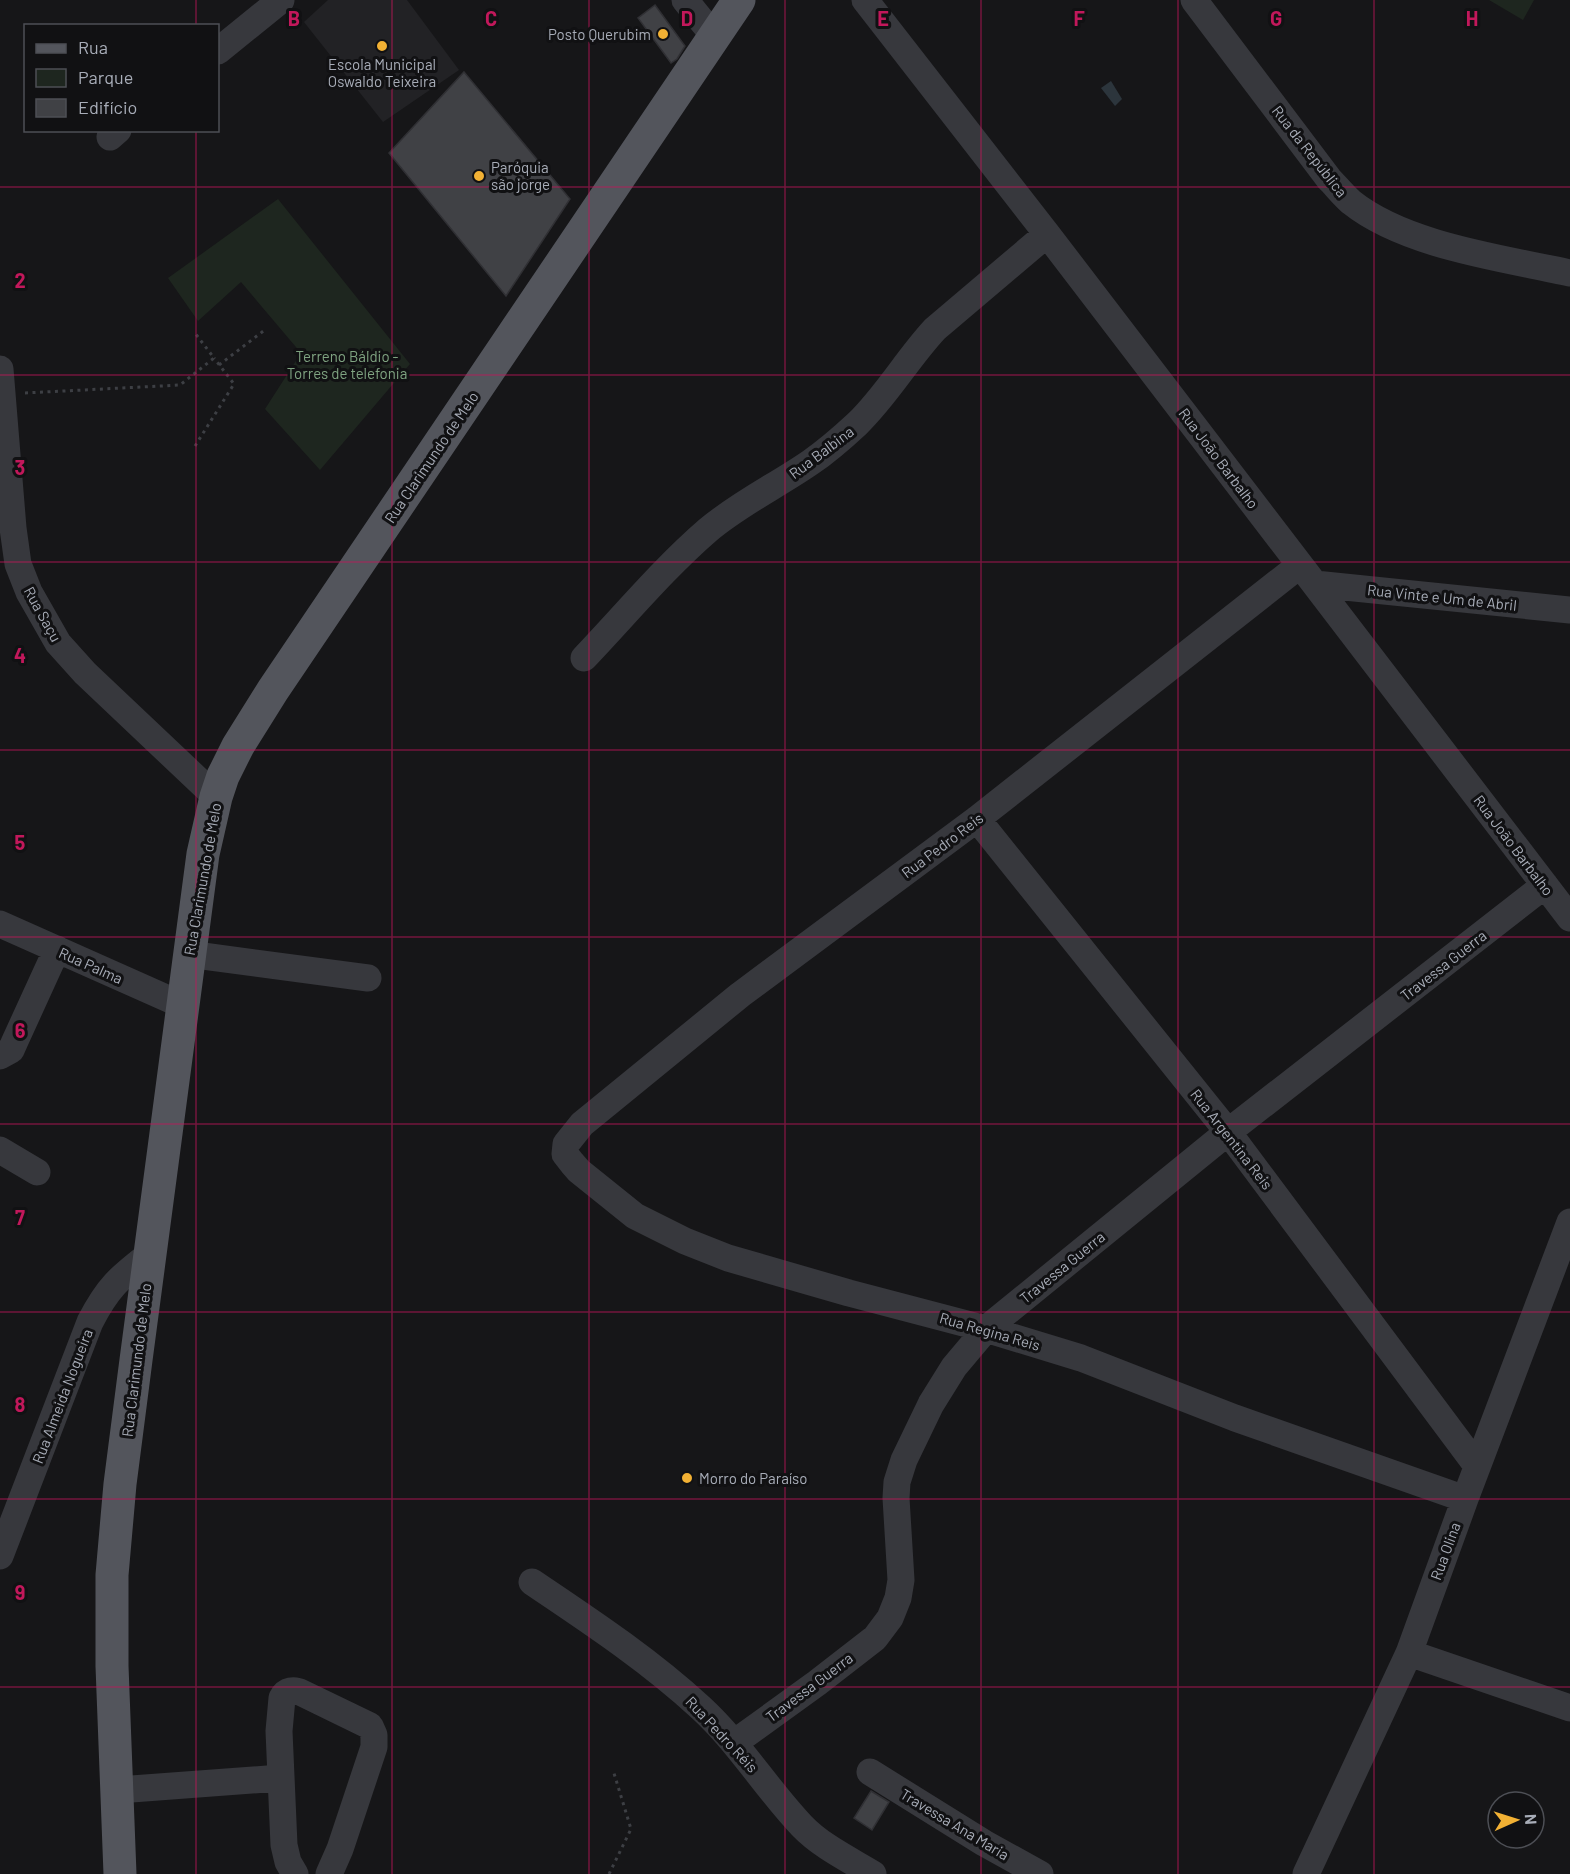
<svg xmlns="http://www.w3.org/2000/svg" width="1570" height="1874" font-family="Barlow,sans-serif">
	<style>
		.built { fill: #222225 }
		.green { fill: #1e261f }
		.water { fill: #2c353c }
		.building { fill: #404145; stroke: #303034; stroke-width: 1.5 }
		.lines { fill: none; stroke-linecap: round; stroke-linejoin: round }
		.path { stroke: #3d3f44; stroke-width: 3; stroke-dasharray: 3 4.5; stroke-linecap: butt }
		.minor { stroke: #37383d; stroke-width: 27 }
		.major { stroke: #53555c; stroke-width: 33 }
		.grid { fill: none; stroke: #c2185b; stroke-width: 1.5; stroke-opacity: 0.55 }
		.poi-dot { fill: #f2b134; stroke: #111113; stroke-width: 2 }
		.labels { text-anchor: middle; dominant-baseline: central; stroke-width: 6; stroke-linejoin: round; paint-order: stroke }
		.poi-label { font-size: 15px; fill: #a8adb8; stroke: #111113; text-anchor: start }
		.street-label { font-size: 15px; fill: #a8adb8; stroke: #111113 }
		.park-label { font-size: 15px; fill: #7fa381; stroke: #111113 }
		.grid-label { font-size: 20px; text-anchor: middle; font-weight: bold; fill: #c2185b; stroke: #111113; stroke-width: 6; stroke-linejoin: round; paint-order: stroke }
	</style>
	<rect width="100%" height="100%" fill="#161618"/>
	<!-- built -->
	<path class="built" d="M328,0H407L459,70L383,122L304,22Z"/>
	<!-- green -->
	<path class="green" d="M1489,0H1534L1523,20Z
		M278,199L410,364L320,470L265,409L301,353L241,282L198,321L168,278Z"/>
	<!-- water -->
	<path class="water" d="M1111,81L1122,99L1115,106L1101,88Z"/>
	<!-- building -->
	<path class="building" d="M655,5L685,46L677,59L671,63L638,18Z
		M464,72L570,199L506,296L389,153Z
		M871,1791L889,1802L872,1830L854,1818Z"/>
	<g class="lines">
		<!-- path -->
		<path class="path" d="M219,365L266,329
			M25,393L180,385L214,358L195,333
			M195,446L234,384L214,358
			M609,1874L631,1829L613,1770"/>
		<!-- minor -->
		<path class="minor" d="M685,0L714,36
			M865,0L1047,234L1570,918
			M1194,0L1329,179C1336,186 1343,195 1351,202C1406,246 1503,258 1570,273
			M218,51L281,0
			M110,137L118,130
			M0,369L13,528L18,564L29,592L58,643L85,673L216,797
			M1300,565L977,819L740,995L582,1124L566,1144L565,1154L572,1163L579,1171L635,1216L685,1241L728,1258L849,1293L986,1329L1081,1358L1235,1418L1465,1499
			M1315,584L1570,610
			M584,658C625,615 664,568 708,530C740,503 778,485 811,462C827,451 843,437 857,424C887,395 907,359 935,329L1047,234
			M977,819L1228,1132L1477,1466
			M0,924L182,1005
			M188,954L368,978
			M0,1056L11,1050L15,1041L57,949
			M0,1150L37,1172
			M0,1556L90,1322C108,1287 119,1278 150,1254
			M532,1582C590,1621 649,1660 701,1708C739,1743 766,1788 802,1826C821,1846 850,1860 873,1874
			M1409,1653L1570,1708
			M734,1743L817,1683L875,1638L890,1618L898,1598L901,1580L896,1498L897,1482L904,1460L931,1404L954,1367L986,1329L1228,1132L1545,885
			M870,1772L984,1843L1040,1874
			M118,1790L280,1778
			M295,1874L288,1862L284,1845L279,1731L282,1698C286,1690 294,1689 302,1693L370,1726L374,1735V1747L340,1849L329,1874
			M1306,1874L1409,1653L1465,1499L1570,1222"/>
		<!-- major -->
		<path class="major" d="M120,1874L112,1666V1575L120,1484L136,1360L203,854L216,797L223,776L238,746L273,690L739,0"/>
	</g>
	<!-- grid -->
	<path class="grid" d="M196,0V26M392,0V1874M589,0V1874M785,0V1874M981,0V1874M1178,0V1874M1374,0V1874M196,130V1874M0,187H1570M0,375H1570M0,562H1570M0,750H1570M0,937H1570M0,1124H1570M0,1312H1570M0,1499H1570M0,1687H1570"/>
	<!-- markers -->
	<g class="poi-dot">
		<circle cx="663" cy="34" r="6"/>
		<circle cx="382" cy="46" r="6"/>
		<circle cx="479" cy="176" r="6"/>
		<circle cx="687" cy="1478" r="6"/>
	</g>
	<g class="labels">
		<!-- poi labels -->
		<g class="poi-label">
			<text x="651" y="34" text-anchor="end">Posto Querubim</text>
			<text x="382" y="64" text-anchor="middle">Escola Municipal<tspan x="382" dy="17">Oswaldo Teixeira</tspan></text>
			<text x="491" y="167">Paróquia<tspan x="491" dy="17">são jorge</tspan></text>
			<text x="699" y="1478">Morro do Paraíso</text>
		</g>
		<!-- street labels -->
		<g class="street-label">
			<text transform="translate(1310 151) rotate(52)">Rua da República</text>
			<text transform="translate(821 452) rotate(-37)">Rua Balbina</text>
			<text transform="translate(431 457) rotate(-56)">Rua Clarimundo de Melo</text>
			<text transform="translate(1219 458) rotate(53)">Rua João Barbalho</text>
			<text transform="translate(1442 597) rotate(6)">Rua Vinte e Um de Abril</text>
			<text transform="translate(43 614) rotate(61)">Rua Saçu</text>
			<text transform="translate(942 845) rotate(-37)">Rua Pedro Reis</text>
			<text transform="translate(1514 845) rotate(53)">Rua João Barbalho</text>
			<text transform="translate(202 879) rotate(-80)">Rua Clarimundo de Melo</text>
			<text transform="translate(91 965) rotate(24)">Rua Palma</text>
			<text transform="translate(1443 965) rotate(-38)">Travessa Guerra</text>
			<text transform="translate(1232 1139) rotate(52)">Rua Argentina Reis</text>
			<text transform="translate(1062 1267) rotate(-39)">Travessa Guerra</text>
			<text transform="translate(990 1331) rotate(16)">Rua Regina Reis</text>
			<text transform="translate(136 1360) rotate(-83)">Rua Clarimundo de Melo</text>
			<text transform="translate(62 1396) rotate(-69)">Rua Almeida Nogueira</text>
			<text transform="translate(1445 1551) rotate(-70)">Rua Olina</text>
			<text transform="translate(809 1687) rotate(-37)">Travessa Guerra</text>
			<text transform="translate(722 1734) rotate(47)">Rua Pedro Réis</text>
			<text transform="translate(955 1824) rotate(31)">Travessa Ana Maria</text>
		</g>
		<!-- park labels -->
		<g class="park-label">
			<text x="347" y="356">Terreno Báldio -<tspan x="347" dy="17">Torres de telefonia</tspan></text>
		</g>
	</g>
	<g class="grid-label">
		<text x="294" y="26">B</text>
		<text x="491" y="26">C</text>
		<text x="687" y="26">D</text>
		<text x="883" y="26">E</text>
		<text x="1079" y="26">F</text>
		<text x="1276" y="26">G</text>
		<text x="1472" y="26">H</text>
		<text x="20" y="288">2</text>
		<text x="20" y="475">3</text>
		<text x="20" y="663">4</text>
		<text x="20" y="850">5</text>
		<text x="20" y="1038">6</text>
		<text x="20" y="1225">7</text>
		<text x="20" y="1412">8</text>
		<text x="20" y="1600">9</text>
	</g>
	<!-- legend -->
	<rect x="24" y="24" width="195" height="108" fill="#111113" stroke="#4d4f55" stroke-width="1.5"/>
	<rect x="36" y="44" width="30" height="9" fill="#53555c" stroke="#4d4f55" stroke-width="1.5"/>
	<text x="78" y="54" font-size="18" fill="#a8adb8">Rua</text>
	<rect x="36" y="69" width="30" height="18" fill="#1e261f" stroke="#4d4f55" stroke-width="1.5"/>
	<text x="78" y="84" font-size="18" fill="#a8adb8">Parque</text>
	<rect x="36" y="99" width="30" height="18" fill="#404145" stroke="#4d4f55" stroke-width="1.5"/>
	<text x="78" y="114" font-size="18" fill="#a8adb8">Edifício</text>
	<!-- north arrow -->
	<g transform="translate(1516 1820) rotate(87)"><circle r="28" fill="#111113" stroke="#4d4f55" stroke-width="1.5"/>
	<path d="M0-4.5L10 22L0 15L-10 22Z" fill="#f2b134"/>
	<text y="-9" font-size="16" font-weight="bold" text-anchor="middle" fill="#a8adb8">N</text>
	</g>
</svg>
